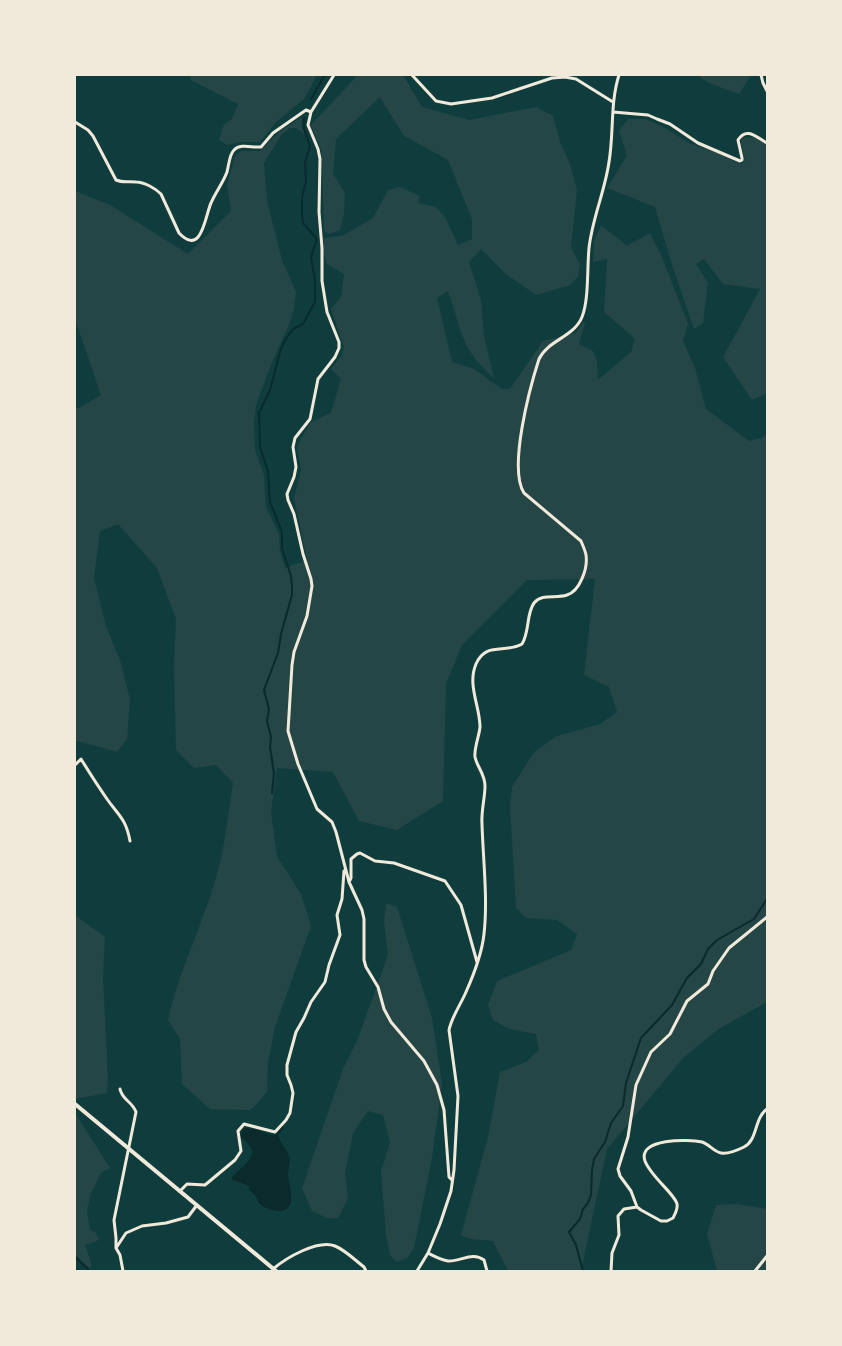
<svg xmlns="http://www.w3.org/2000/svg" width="842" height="1346" font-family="'Sofia Sans Condensed',sans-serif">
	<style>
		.green { fill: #244646 }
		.water { fill: #0a2a2b }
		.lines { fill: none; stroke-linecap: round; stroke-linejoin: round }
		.stream { stroke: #0a2a2b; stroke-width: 2 }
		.minor { stroke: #f1e9da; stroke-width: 3 }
		.tertiary { stroke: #f1e9da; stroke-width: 4 }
	</style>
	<rect width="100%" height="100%" fill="#0f3d3e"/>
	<!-- green -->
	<path class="green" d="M189,75H317L304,99L275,123L260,142H241L227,145L219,140L224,124L232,119L238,104L191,80Z
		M358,75H403L422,107L469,120L536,107L553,116L560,142L570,164L577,190L571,248L580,264L578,277L570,285L536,295L506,274L481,249L469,262L481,300L484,336L494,378C460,349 462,330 448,291L437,298L452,362L474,369L502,389H510L543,341L576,333L583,322L585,323L579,344L593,351L597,361L598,380L631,352L635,339L604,312L607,259L593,262L594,242L601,225L627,246L650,233L662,257L688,324L683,341L695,368L706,409L749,441L764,437L767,434V1002L720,1028L684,1057L607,1149L581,1271H508L493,1241L471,1239L461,1235L488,1137L500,1072L526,1062L539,1050L536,1034L509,1029L493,1020L488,1005L497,981L571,950L577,934L557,920L526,918L516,908L510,807L512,787L534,752L557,736L600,724L617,712L609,687L584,675L595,579L527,580L462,645L446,684L443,801L397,830L359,821L333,772L277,768L271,812L277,856L301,894L311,926L275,1027L268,1062L267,1092L251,1110L210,1109L182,1084L180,1039L168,1020C180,966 207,917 220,863C226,837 229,809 233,783L216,765L194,768L176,750L174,666L176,619L157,568L118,524L100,531L94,578L106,626L121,663L130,700L127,739L117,752L78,741H75V407L79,408L101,395L75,319V191L110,205L188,254L231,211L227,185L235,156L241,151H260L279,132L302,117L301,126L305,135L296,128H290L282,134L264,163L267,201L282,260L296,292L294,309L288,327L271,365L256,405L254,423L255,450L264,475L266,507L279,534L280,551L285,568L307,560L294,498L301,470L297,446L311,422L331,413L341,379L331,369L342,355L344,347L331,309L341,297L344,274L327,264L324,255V238L342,236L373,218L388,190L400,187L420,196L418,203L436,207L445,217L458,245L472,239V219L448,160L404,136L380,97L336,139L333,174L345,193L344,214L340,230L330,234L324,231L322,160L321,149L311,125Z
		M697,75H751L739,94L709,83Z
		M628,119H645L662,126L689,143L715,152L741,164L745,160L741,144L742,138L753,137L767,145V393L752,400L723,357L760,289L723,284L704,259L696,264L708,283L703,323L694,329L673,268L655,207L607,188L627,155L619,131Z
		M386,903L397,907L432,1018L442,1084L432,1158L414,1248L407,1258L397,1262L390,1255L386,1235L381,1171L390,1142L383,1115L368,1111L353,1133L345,1173L348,1198L338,1218H327L312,1211L302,1188L343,1069L357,1041L388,955L384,922Z
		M75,915L105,937L103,977L108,1079L107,1093L75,1099Z
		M75,1113L110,1168L101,1173L91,1193L87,1211L90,1230L96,1233L99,1240L85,1245L91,1262V1268L90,1269L76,1255L75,1250Z
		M737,1204L767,1209V1271H717L707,1234L716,1205Z"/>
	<!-- water -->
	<path class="water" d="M282,1126L284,1128L278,1135C280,1143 287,1149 289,1156C291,1162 288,1169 288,1175C289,1187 299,1210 279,1211C274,1211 265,1208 261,1205C256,1200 258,1196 249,1190V1186L231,1179C237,1169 260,1158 249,1145C246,1142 243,1139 240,1136L244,1128L255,1129L272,1135H275Z"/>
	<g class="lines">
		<!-- stream -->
		<path class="stream" d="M311,99L325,75
			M272,793L274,773L270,747L271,737L267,721L269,709L264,690L278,653L281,634L292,595V586L291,576L282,548V532L270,502L268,471L260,447L259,413L270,390L280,352L285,340L293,329L303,324L315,302V281L311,257L317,239L303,223L302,215V197L306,181L305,163L310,146L304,128V118
			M75,1257L90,1271
			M583,1271L576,1245L569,1232L580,1219L583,1209L588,1203L591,1195L592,1170L594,1159L605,1142L611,1123L623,1106L626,1083L641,1038L672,1005L687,978L701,964L708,949L717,940L754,919L767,899"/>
		<!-- minor -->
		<path class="minor" d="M334,75L311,112L308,125L318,149L320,159L319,212L322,248V281L327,312L339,342V348L335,357L318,379L310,419L295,438L293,447L296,467L294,477L287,494L288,500L294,514L303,554L311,579L312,586L307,616L294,652L292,665L288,731L298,764L317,809L332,822L336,832L349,882L362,910L364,919V960L366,967L378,987L384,1009L391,1022L424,1061L437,1085L444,1110L449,1177L452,1180
			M412,75L436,101L451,104L492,98L552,78L565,77L576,79L613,102
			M761,75L763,83L767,91
			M613,112L648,115L657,119L670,124L698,143L740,161L742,160V158L738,140C747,126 757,138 767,143
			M75,122L88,130L93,136L116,180C123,183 128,181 136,182C144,182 155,188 161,194L179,233C202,257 205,216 211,203C215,193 223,183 227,172C229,165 229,155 234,150C241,143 252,148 261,147L273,133L306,110L311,112
			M75,765L81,759C89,772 98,786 107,799C119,816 126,819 130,841
			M349,882L351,878V859L357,854L360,853L375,861L394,863L445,881L461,905L477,962
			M767,917L729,948L713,971L708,984L687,1001L670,1034L651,1052L636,1085L628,1137L618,1169L620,1176L631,1191L637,1207L641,1210L661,1221H667L673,1218C675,1214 678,1209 677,1204C675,1194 651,1177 645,1161C637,1138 689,1139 702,1142C709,1144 714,1152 721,1153C728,1154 738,1150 744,1147C758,1140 754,1118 767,1109
			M120,1089C122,1100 132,1101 136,1112L114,1220L116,1238V1248L120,1255L123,1271
			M180,1191L187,1184L205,1185L235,1160L241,1151L238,1131L244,1124L275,1132L286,1120L290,1113L293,1093L291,1085L287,1075V1065L296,1032L304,1018L311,1002L325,982L329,965L340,935L337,915L342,899L344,871
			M116,1248L126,1233L142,1226L166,1223L188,1217L197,1205
			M428,1253C434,1256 441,1260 448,1261C461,1262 472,1251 484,1260L487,1271
			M273,1269C286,1258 318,1239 335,1246C345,1250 355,1260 364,1267L366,1271
			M417,1271L428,1253L440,1224L451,1191L454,1170L458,1096L449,1030C452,1016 461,1004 466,992C474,974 482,953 484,934C488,899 483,859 482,824C481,811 485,798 485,786C485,774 477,767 475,757C474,748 479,737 480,727C480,706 467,685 476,664C486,641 505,654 522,644C530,631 526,614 534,603C542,593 556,599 567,595C580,591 588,568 586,555C585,550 583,546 581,541L524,493C508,468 530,387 539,359C548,340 574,337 582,317C589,300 587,268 589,248C592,219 605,191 609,162C614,133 610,103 619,75
			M611,1271L612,1253L619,1235L618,1216L624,1209L637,1207
			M755,1271L767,1256"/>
		<!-- tertiary -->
		<path class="tertiary" d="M75,1104L276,1271"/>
	</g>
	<!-- border -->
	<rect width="842" height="1346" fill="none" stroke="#f1e9da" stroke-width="152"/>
</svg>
